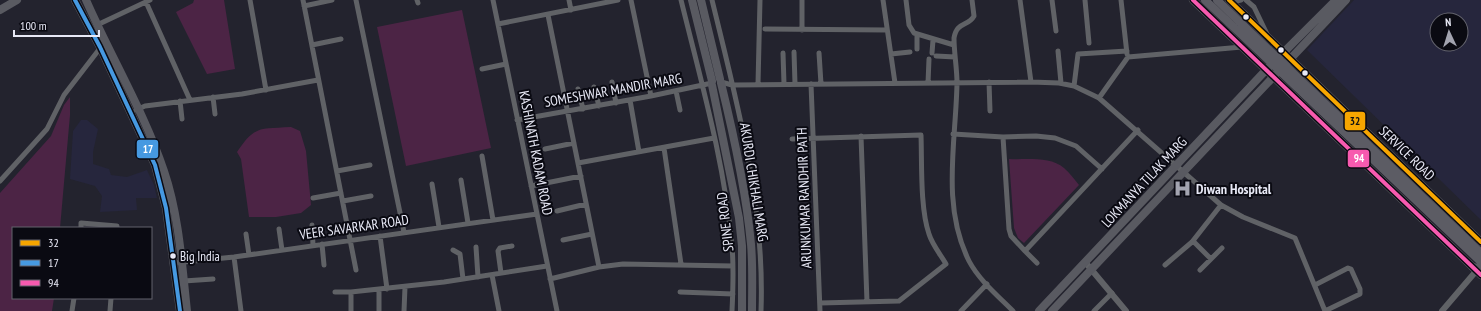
<svg xmlns="http://www.w3.org/2000/svg" width="1481" height="311" font-family="'PT Sans Narrow',sans-serif">
	<style>
		.built { fill: #26263d; fill-rule: evenodd }
		.green { fill: #4c2445 }
		.lines { fill: none; stroke-linecap: round; stroke-linejoin: round }
		.minor { stroke: #606266; stroke-width: 5 }
		.tertiary { stroke: #606266; stroke-width: 6 }
		.primary { stroke: #595a61; stroke-width: 8 }
		.trunk { stroke: #5c5c64; stroke-width: 8 }
		.bus-1-casing { stroke: #0a0a12; stroke-width: 7 }
		.bus-2-casing { stroke: #0a0a12; stroke-width: 7 }
		.bus-3-casing { stroke: #0a0a12; stroke-width: 7 }
		.bus-1 { stroke: #f7a600; stroke-width: 4 }
		.bus-2 { stroke: #4699e1; stroke-width: 4 }
		.bus-3 { stroke: #f75aaf; stroke-width: 4 }
		.bus-dot { fill: #e8e9f6; stroke: #0a0a12; stroke-width: 1.5 }
		.labels { text-anchor: middle; dominant-baseline: central; stroke-width: 4; stroke-linejoin: round; paint-order: stroke }
		.bus-label { font-size: 13px; fill: #e8e9f6; stroke: #0a0a12; text-anchor: start }
		.street-label { font-size: 14px; fill: #e8e9f6; stroke: #0a0a12 }
		.poi-label { font-size: 14px; font-weight: bold; fill: #e8e9f6; stroke: #0a0a12; text-anchor: start }
		.line-badge { stroke: #0a0a12; stroke-width: 1.5 }
		.badge-label { font-size: 11px; text-anchor: middle; font-weight: bold; fill: #fff }
		.pale-badge-label { font-size: 11px; text-anchor: middle; font-weight: bold; fill: #111 }
	</style>
	<rect width="100%" height="100%" fill="#23232e"/>
	<!-- built -->
	<path class="built" d="M1354,0H1481V220L1307,50ZM1437,20H1461V44H1437Z
		M81,120H87L98,129L93,152V164L109,169L111,175L127,177L147,170L154,185L157,198H136L137,210L100,212L102,196L95,186L70,179L73,131Z"/>
	<!-- green -->
	<path class="green" d="M194,0H224L235,69L207,74L176,12L193,3Z
		M462,10L491,148L406,166L377,27Z
		M70,97V115L60,228H13V298H54L52,311H0V193L51,136L64,105Z
		M291,127L300,131L306,151L311,205L301,213L276,217H249L241,159L237,152C255,125 260,129 291,127Z
		M1009,159C1026,160 1050,156 1064,168C1070,173 1074,179 1079,185L1024,243L1018,238L1014,228Z"/>
	<g class="lines">
		<!-- minor -->
		<path class="minor" d="M250,0L266,90
			M303,0L356,270
			M356,0L404,232
			M417,0L418,3
			M493,0L557,311
			M569,0L571,10
			M631,0L651,96
			M681,0C701,81 725,164 732,247C734,268 733,290 732,311
			M712,0C737,103 765,204 761,311
			M802,0V30
			M883,0L895,83
			M906,0L909,25L914,33L954,45
			M972,0L974,16C968,27 957,21 954,38C954,53 957,68 957,83C956,142 941,205 969,261C979,280 998,296 1013,311
			M1020,0L1031,82
			M1052,0L1056,31
			M1085,0L1089,43
			M1121,0L1127,54
			M1246,0L1254,7L1267,34
			M146,2L190,100
			M1232,2L1241,0
			M304,6L332,0
			M548,15L599,267
			M498,24L618,0
			M97,25L150,0
			M765,29L887,30
			M917,35V49
			M312,45L341,39
			M1058,51L1061,83
			M794,52L795,84
			M783,53L784,84
			M819,53L821,84
			M932,53L933,40
			M891,54L910,52
			M936,56L955,57
			M482,69L506,64
			M612,82L616,103
			M721,82L732,85L1031,82L1059,83L1074,86L1099,98L1221,205L1243,217L1295,238L1325,311
			M989,82L990,111
			M928,83L929,59
			M758,84L760,0
			M811,84L820,311
			M1074,86L1078,54L1127,51
			M594,87L599,106
			M578,89L583,109
			M676,91L680,110
			M213,97L215,114
			M1099,98L1128,57L1242,47
			M630,100L639,152
			M180,101L182,119
			M136,110L145,106L242,94L318,80
			M517,120L651,96L712,83
			M953,134L1003,137L1036,136L1055,138L1076,146L1102,169
			M861,136L867,302
			M1003,137L1009,229L1011,236L1025,251L1138,130
			M792,139L921,135C922,163 920,208 929,234C932,244 940,254 946,264L899,301L820,303
			M664,148L681,264
			M545,149L574,143
			M482,156L493,220
			M578,163L714,138
			M337,171L370,165
			M461,180L468,223
			M0,181L47,129L64,95L101,47
			M432,184L439,227
			M531,186L581,176
			M313,198L341,193
			M343,201L371,196
			M557,211L586,204
			M312,225L313,245
			M81,228V223L117,226V228
			M279,229L282,250
			M246,234L249,255
			M380,236L387,289
			M563,240L592,234
			M1193,241L1211,259L1222,248
			M322,244L324,265
			M476,247L478,277
			M453,250L460,254L463,279
			M1025,251L1037,263
			M234,257L241,311
			M174,263L234,257L537,214
			M1165,265L1192,242L1221,205
			M1200,270L1211,259
			M501,273L498,251L500,248L512,246
			M492,275L499,311
			M550,279L599,267L623,264L733,266
			M184,281L213,279
			M1315,285L1348,268L1351,269L1360,289V294L1325,311
			M335,292H351
			M680,292L733,294
			M72,311L74,298
			M110,311L111,298
			M351,311V292L444,282L547,266
			M379,311V290
			M404,311L405,287
			M961,311L987,284
			M1094,311L1112,293"/>
		<!-- tertiary -->
		<path class="tertiary" d="M1085,262L1126,311
			M1442,311L1477,270"/>
		<!-- primary -->
		<path class="primary" d="M75,0L100,47L155,165L166,208L180,311
			M86,0C111,57 144,112 164,171C179,215 182,265 187,311
			M692,0L712,81
			M701,0L720,79
			M1193,0L1481,275
			M1229,0L1481,242
			M0,10L17,0
			M721,83C734,136 746,190 751,244C753,266 752,289 752,311
			M712,85L739,218L742,246V311
			M1039,311L1266,70L1336,0
			M1052,311L1346,0"/>
		<!-- trunk -->
		<path class="trunk" d="M1205,0L1481,262
			M1217,0L1481,253
			M1473,267L1481,269"/>
		<defs>
			<path id="bus-1" d="M1229,0L1481,242"/>
			<path id="bus-2" d="M75,0L100,47L155,165L166,208L180,311"/>
			<path id="bus-3" d="M1193,0L1481,275"/>
		</defs>
		<!-- bus-1 casing -->
		<use href="#bus-1" class="bus-1-casing"/>
		<!-- bus-2 casing -->
		<use href="#bus-2" class="bus-2-casing"/>
		<!-- bus-3 casing -->
		<use href="#bus-3" class="bus-3-casing"/>
		<!-- bus-1 -->
		<use href="#bus-1" class="bus-1"/>
		<!-- bus-2 -->
		<use href="#bus-2" class="bus-2"/>
		<!-- bus-3 -->
		<use href="#bus-3" class="bus-3"/>
	</g>
	<!-- icons -->
	<defs>
		<symbol id="hospital-bare" viewBox="-9 -9 18 18"><path d="M-5-5h3v3.5h4V-5h3V5h-3V1.5h-4V5h-3Z" fill="#a3a4b0" stroke="#0a0a12" stroke-width="2.5" paint-order="stroke"/></symbol>
	</defs>
	<g fill-rule="evenodd">
		<use href="#hospital-bare" x="1170" y="176" width="25" height="25"/>
	</g>
	<!-- markers -->
	<g class="bus-dot">
		<circle cx="1246" cy="17" r="3.5"/>
		<circle cx="1281" cy="50" r="3.5"/>
		<circle cx="1305" cy="73" r="3.5"/>
		<circle cx="173" cy="256" r="3.5"/>
	</g>
	<g class="labels">
		<!-- bus labels -->
		<g class="bus-label">
			<text x="180" y="256">Big India</text>
		</g>
		<!-- street labels -->
		<g class="street-label">
			<text transform="translate(613 90) rotate(-10)">SOMESHWAR MANDIR MARG</text>
			<text transform="translate(536 153) rotate(79)">KASHINATH KADAM ROAD</text>
			<text transform="translate(1407 153) rotate(44)">SERVICE ROAD</text>
			<text transform="translate(754 182) rotate(81)">AKURDI CHIKHALI MARG</text>
			<text transform="translate(1144 182) rotate(-47)">LOKMANYA TILAK MARG</text>
			<text transform="translate(804 198) rotate(-92)">ARUNKUMAR RANDHIR PATH</text>
			<text transform="translate(725 222) rotate(-97)">SPINE ROAD</text>
			<text transform="translate(354 227) rotate(-8)">VEER SAVARKAR ROAD</text>
		</g>
		<!-- poi labels -->
		<g class="poi-label">
			<text x="1196" y="189">Diwan Hospital</text>
		</g>
	</g>
	<g class="line-badge">
		<rect x="1344" y="111" width="22" height="20" rx="4" fill="#f7a600"/>
		<rect x="136" y="139" width="23" height="20" rx="4" fill="#4699e1"/>
		<rect x="1347" y="149" width="23" height="19" rx="4" fill="#f75aaf"/>
	</g>
	<g class="badge-label">
		<text x="148" y="153">17</text>
		<text x="1359" y="162">94</text>
	</g>
	<g class="pale-badge-label">
		<text x="1355" y="125">32</text>
	</g>
	<!-- legend -->
	<rect x="12" y="227" width="140" height="72" fill="#0a0a12" stroke="#63636d"/>
	<rect x="20" y="240" width="20" height="6" fill="#f7a600" stroke="#63636d"/>
	<text x="48" y="247" font-size="12" fill="#e8e9f6">32</text>
	<rect x="20" y="260" width="20" height="6" fill="#4699e1" stroke="#63636d"/>
	<text x="48" y="267" font-size="12" fill="#e8e9f6">17</text>
	<rect x="20" y="280" width="20" height="6" fill="#f75aaf" stroke="#63636d"/>
	<text x="48" y="287" font-size="12" fill="#e8e9f6">94</text>
	<!-- north arrow -->
	<g transform="translate(1449 32) rotate(356)"><circle r="19" fill="#0a0a12" stroke="#63636d"/>
	<path d="M0-3L7 15L0 10L-7 15Z" fill="#a3a4b0"/>
	<text y="-6" font-size="11" font-weight="bold" text-anchor="middle" fill="#e8e9f6">N</text>
	</g>
	<!-- scale -->
	<path d="M14 30v6h85v-6" fill="none" stroke="#e8e9f6" stroke-width="2"/>
	<text x="20" y="30" font-size="12" fill="#e8e9f6" stroke="#0a0a12" stroke-width="3" paint-order="stroke">100 m</text>
</svg>
